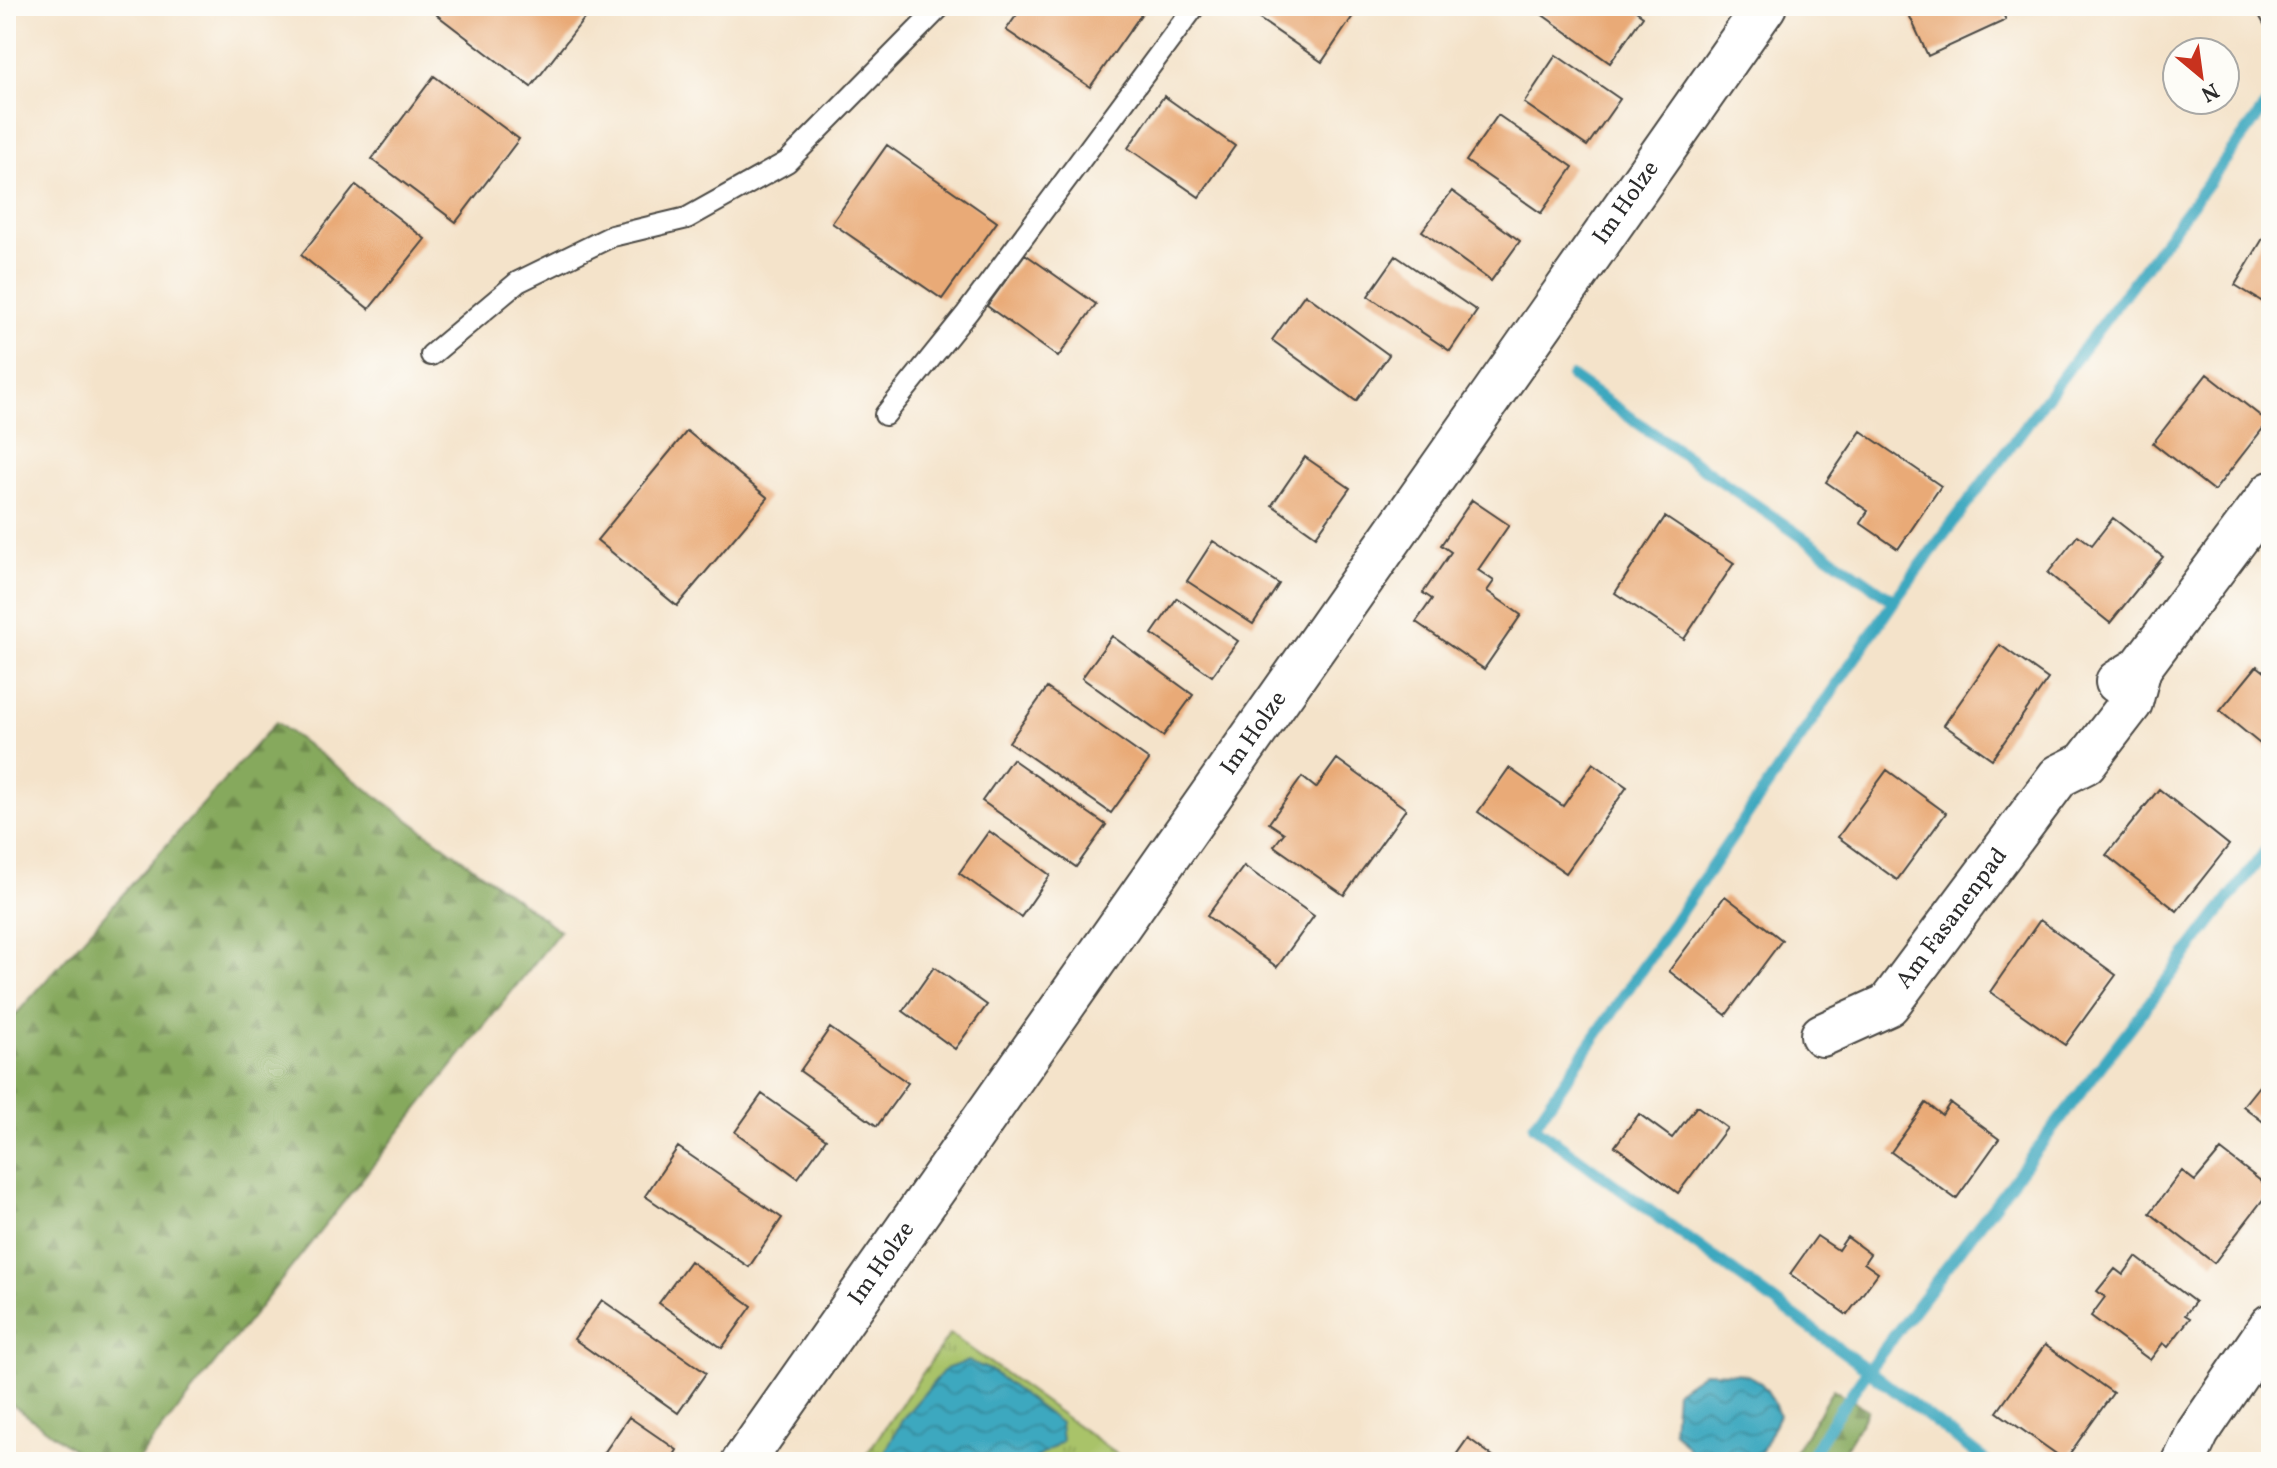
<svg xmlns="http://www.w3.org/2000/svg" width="2277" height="1468" font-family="Vollkorn,serif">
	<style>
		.grass { fill: url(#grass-tufts); stroke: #6a774a; stroke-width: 2 }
		.forest { fill: url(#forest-firs); stroke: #586a44; stroke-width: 2 }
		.water { fill: url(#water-waves); stroke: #346a75; stroke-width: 2 }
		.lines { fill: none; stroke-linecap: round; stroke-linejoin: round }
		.stream { stroke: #3ea8bf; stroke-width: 12 }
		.building { fill: #e9aa77 }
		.lane-casing { stroke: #494743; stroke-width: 24 }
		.street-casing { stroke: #494743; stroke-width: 46 }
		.lane { stroke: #fff; stroke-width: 20 }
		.street { stroke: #fff; stroke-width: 42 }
		.labels { text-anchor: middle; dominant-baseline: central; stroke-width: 7; stroke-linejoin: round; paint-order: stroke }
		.street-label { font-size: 24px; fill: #2b2b2b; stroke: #fdfcf7 }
	</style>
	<defs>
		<pattern id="grass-tufts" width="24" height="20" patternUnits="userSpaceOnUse" patternTransform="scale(2)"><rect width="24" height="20" fill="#a9c369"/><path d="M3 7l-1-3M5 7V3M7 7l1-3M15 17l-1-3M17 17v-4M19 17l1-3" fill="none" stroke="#8a9f57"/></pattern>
		<pattern id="forest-firs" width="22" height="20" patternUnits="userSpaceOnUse" patternTransform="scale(2)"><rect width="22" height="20" fill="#86a95d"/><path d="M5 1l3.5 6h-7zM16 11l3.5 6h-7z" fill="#6e8a4d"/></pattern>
		<pattern id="water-waves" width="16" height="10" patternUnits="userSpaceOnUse" patternTransform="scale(2)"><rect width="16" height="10" fill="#3ea8bf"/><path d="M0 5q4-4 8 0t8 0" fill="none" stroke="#34899b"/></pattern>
	</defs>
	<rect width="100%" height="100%" fill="#fdfcf7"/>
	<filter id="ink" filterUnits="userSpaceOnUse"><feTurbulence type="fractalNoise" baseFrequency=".0125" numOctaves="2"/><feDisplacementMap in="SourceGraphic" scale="16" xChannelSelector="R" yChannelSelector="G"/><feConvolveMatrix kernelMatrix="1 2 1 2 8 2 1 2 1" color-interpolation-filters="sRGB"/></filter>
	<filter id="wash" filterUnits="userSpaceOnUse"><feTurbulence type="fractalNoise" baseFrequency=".006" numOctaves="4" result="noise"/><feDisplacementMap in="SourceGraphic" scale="32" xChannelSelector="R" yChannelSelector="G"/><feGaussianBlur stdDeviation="1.8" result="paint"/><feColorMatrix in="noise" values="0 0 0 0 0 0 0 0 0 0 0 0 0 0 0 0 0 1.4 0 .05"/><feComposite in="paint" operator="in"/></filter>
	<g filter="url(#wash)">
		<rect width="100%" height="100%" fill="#f4e3ca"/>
		<!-- grass -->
		<path class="grass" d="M950,1334L1128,1462H861Z"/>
		<!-- forest -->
		<path class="forest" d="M276,722L560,931L136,1462H90L6,1400V1016L11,1020Z
			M1833,1389L1868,1410L1837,1462H1789Z"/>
		<!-- water -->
		<path class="water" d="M968,1361L990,1370L1060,1423L1062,1441L1031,1462H880L903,1418L945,1369Z
			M1704,1372C1750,1373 1761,1370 1779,1415L1762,1451L1750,1462H1699L1673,1430L1676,1391Z"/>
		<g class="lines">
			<!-- stream -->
			<path class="stream" d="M1572,377L1894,601
				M1808,1462L1826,1430L1868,1370L2271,844
				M1987,1462L1868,1370L1534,1126L1894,601L2271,99"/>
		</g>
		<g id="blocks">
			<!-- building -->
			<path class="building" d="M443,6H594L531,87L437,15Z
				M1023,6H1147L1090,87L1006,30Z
				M1257,6H1351L1357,10L1322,62L1252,14Z
				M1530,6H1629L1643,16L1610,63Z
				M1905,6H1999L2006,20L1928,56Z
				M2254,6H2271V37Z
				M1556,55L1620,99L1587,146L1524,103Z
				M434,76L519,139L456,222L372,159Z
				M1164,96L1235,146L1199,197L1128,148Z
				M1498,115L1573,167L1541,213L1466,161Z
				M887,145L997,222L942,299L832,223Z
				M356,185L425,239L369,309L301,255Z
				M1452,191L1520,241L1491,281L1422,231Z
				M2271,225V307L2235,285Z
				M1025,254L1096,304L1058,357L987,306Z
				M1396,256L1477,311L1450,351L1368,296Z
				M1305,294L1389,355L1356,401L1272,340Z
				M2207,374L2268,422L2214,491L2153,443Z
				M687,431L768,498L677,606L597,540Z
				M1861,431L1941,486L1898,549L1860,523L1868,511L1826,482Z
				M1305,457L1350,488L1316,536L1272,505Z
				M1472,500L1509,525L1478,570L1494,581L1487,591L1521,615L1484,669L1416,622L1432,599L1423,593L1451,552L1441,545Z
				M1665,517L1734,563L1684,639L1615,593Z
				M2113,518L2163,557L2110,623L2048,573L2078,535L2092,545Z
				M1213,541L1279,584L1253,624L1187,581Z
				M1177,598L1238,641L1212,676L1152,634Z
				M1112,636L1193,695L1163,736L1082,678Z
				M2000,645L2048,679L1992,759L1944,725Z
				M2257,666L2271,677V753L2220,711Z
				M1047,688L1149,760L1111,813L1009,742Z
				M1012,759L1106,825L1076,867L982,801Z
				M1337,759L1406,809L1344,895L1274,846L1284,833L1269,823L1302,777L1316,788Z
				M1593,763L1627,787L1566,873L1478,812L1509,768L1563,806Z
				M1887,770L1946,813L1897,880L1838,837Z
				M2159,789L2229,845L2177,911L2106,855Z
				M989,831L1050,875L1021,917L959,873Z
				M1244,866L1314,916L1277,967L1207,916Z
				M1725,896L1782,940L1726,1015L1669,971Z
				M2040,920L2116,975L2065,1045L1990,992Z
				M934,967L987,1005L955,1049L903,1011Z
				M830,1028L908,1083L877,1126L800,1071Z
				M2271,1071V1128L2243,1106Z
				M762,1094L826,1139L798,1178L735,1132Z
				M1926,1103L1942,1115L1950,1103L1999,1139L1956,1199L1891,1152Z
				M1697,1106L1727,1128L1678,1193L1615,1146L1639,1114L1672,1138Z
				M678,1147L782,1218L749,1267L645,1196Z
				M2221,1150L2271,1189L2214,1263L2150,1213L2182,1171L2195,1181Z
				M1817,1236L1838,1250L1847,1237L1870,1254L1864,1263L1878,1273L1847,1315L1790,1274Z
				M2136,1257L2195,1302L2185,1315L2190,1318L2168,1347L2163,1343L2150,1360L2091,1316L2105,1297L2097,1291L2115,1269L2123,1275Z
				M690,1261L752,1306L722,1348L659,1303Z
				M602,1300L706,1373L678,1413L574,1339Z
				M2045,1345L2113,1393L2065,1460L1997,1412Z
				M629,1417L677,1450L670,1462H612L602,1456Z
				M1468,1438L1501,1462H1451Z"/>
		</g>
	</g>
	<g filter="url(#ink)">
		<use href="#blocks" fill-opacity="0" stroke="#494743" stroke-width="2"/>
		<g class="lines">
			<defs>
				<path id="lane" d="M431,355L518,282L612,236L687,218L787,162L941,6
					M885,415L967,313L1195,6"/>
				<g id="street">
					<path d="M2117,682L2140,668L2271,493"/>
					<path id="s1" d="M1822,1035L1888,1005L2059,776L2085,763L2131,703L2140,668"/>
					<path id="s2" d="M743,1462L1765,6"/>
					<path d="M2184,1462L2198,1432L2271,1325"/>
				</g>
			</defs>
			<!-- lane casing -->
			<use href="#lane" class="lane-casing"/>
			<!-- street casing -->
			<use href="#street" class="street-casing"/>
			<!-- lane -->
			<use href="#lane" class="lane"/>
			<!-- street -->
			<use href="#street" class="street"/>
		</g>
	</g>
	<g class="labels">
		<!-- street labels -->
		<g class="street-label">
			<text stroke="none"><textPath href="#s2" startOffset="1538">Im Holze</textPath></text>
			<text stroke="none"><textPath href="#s2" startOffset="890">Im Holze</textPath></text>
			<text stroke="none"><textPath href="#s1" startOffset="180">Am Fasanenpad</textPath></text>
			<text stroke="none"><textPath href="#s2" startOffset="242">Im Holze</textPath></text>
		</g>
	</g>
	<!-- margin -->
	<rect width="2277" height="1468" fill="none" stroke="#fdfcf7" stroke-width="32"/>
	<!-- north arrow -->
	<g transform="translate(2201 76) rotate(151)"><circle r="38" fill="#fdfcf7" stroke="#a9a8a5" stroke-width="2"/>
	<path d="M0-6L14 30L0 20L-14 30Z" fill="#c8321e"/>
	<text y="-12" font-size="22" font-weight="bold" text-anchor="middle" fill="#2b2b2b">N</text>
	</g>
</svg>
